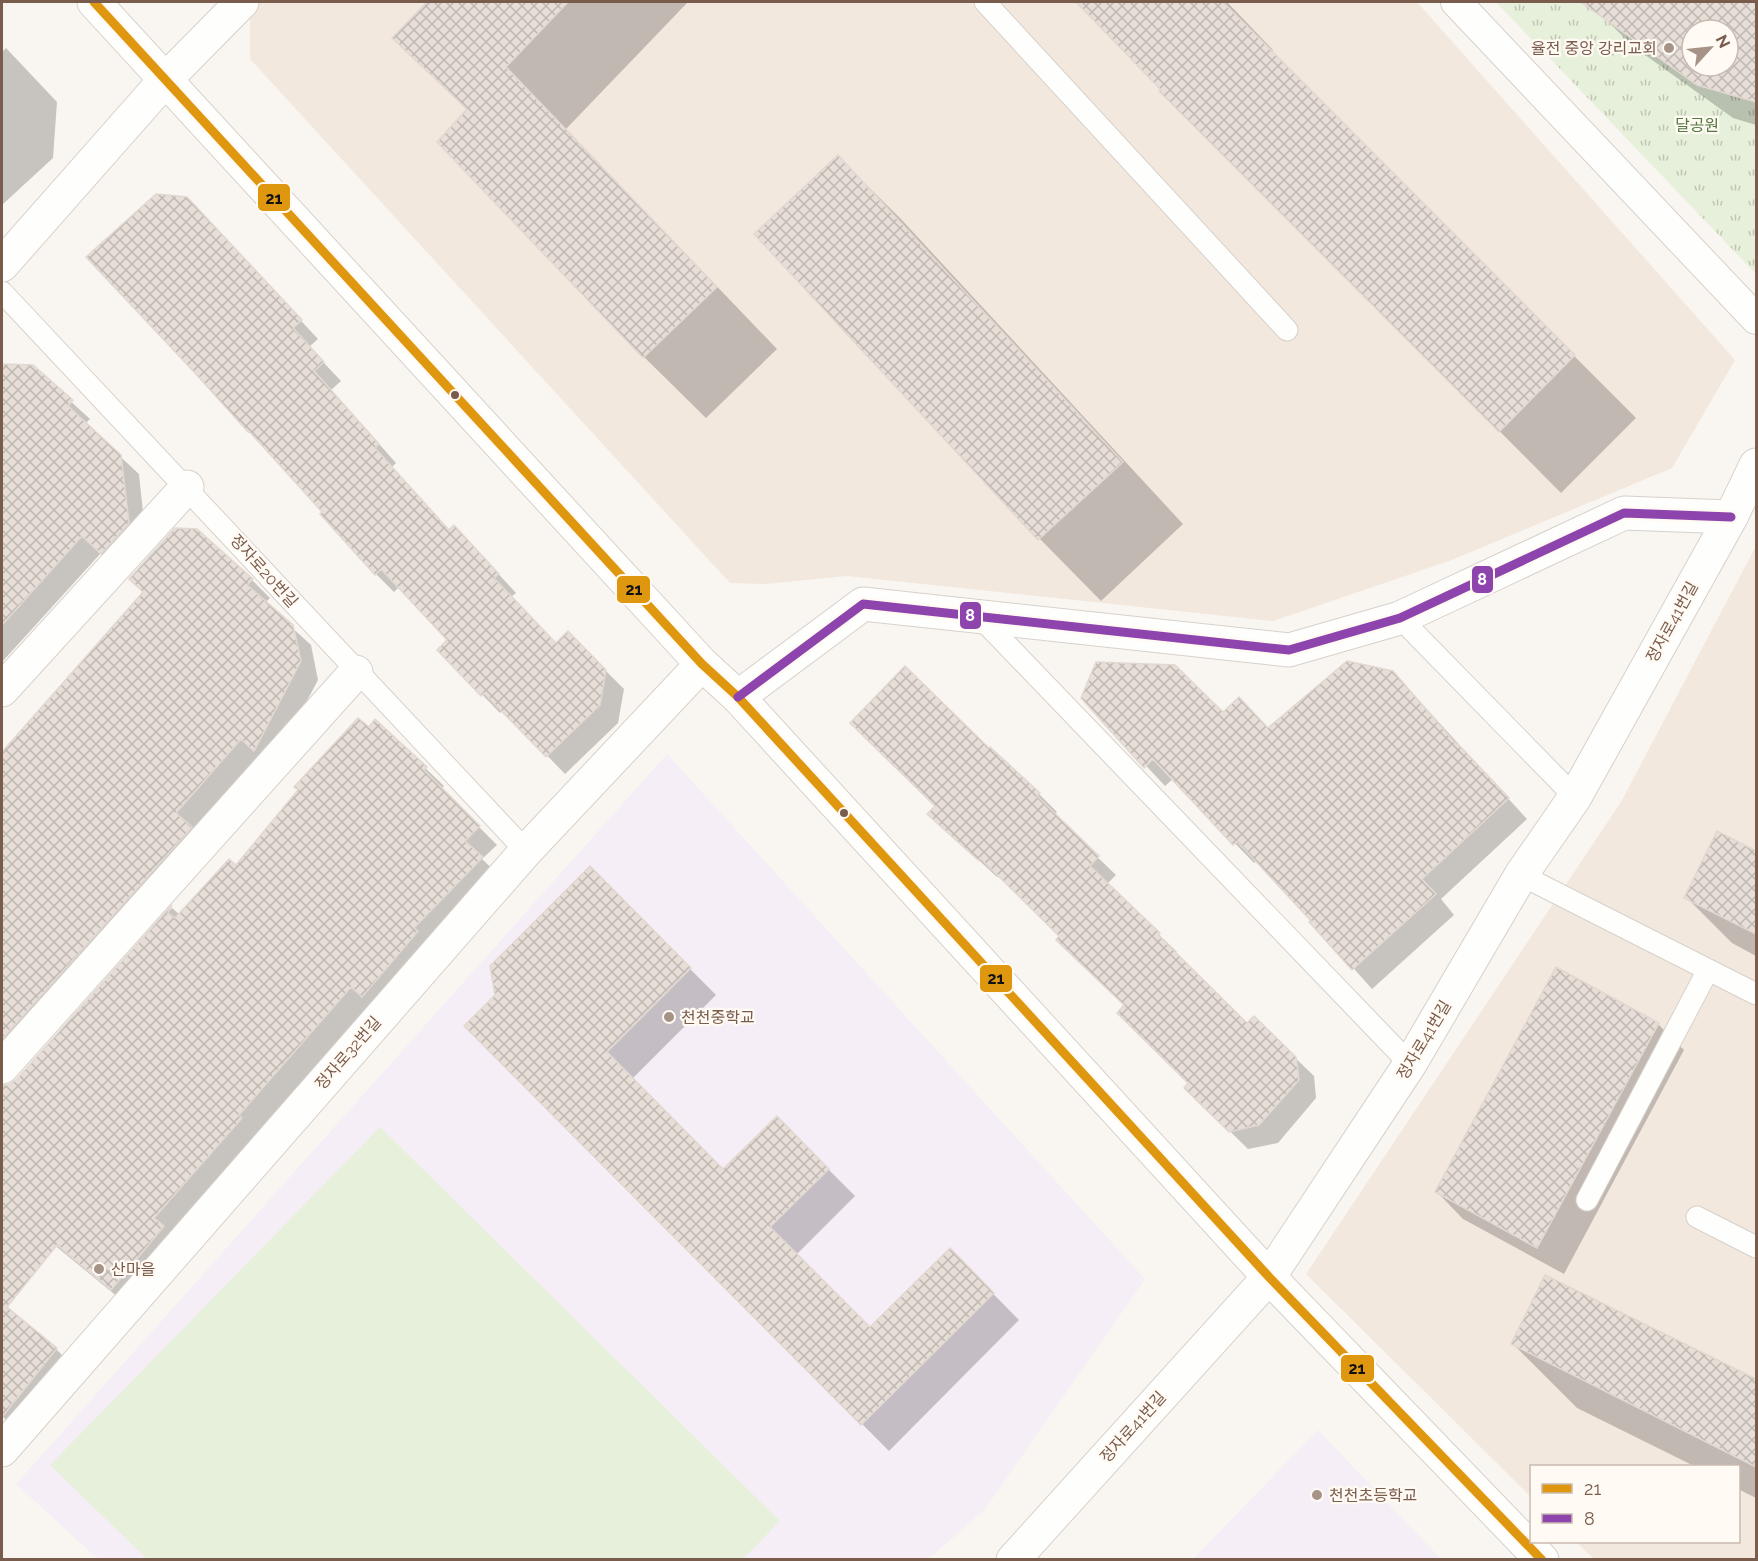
<svg xmlns="http://www.w3.org/2000/svg" width="1758" height="1561" font-family="Raleway,'Noto Sans KR',sans-serif">
	<style>
		.residential { fill: #f2e8de }
		.education { fill: #f6eef6 }
		.grass { fill: url(#grass-tufts); fill-rule: evenodd }
		.pitch { fill: #e7f0db }
		.shadow { fill: #0003; fill-rule: evenodd }
		.building { fill: url(#building-cross-hatch); stroke: #e2d8d2; stroke-width: 1.5; fill-rule: evenodd }
		.lines { fill: none; stroke-linecap: round; stroke-linejoin: round }
		.service-casing { stroke: #d7d1cb; stroke-width: 23 }
		.pedestrian-casing { stroke: #d7d1cb; stroke-width: 32 }
		.minor-casing { stroke: #d7d1cb; stroke-width: 35 }
		.tertiary-casing { stroke: #d7d1cb; stroke-width: 35 }
		.service { stroke: #fefefd; stroke-width: 21 }
		.pedestrian { stroke: #fefefd; stroke-width: 30 }
		.minor { stroke: #fefefd; stroke-width: 33 }
		.tertiary { stroke: #fefefd; stroke-width: 33 }
		.bus-1-casing { stroke: #fffaf3; stroke-width: 14 }
		.bus-2-casing { stroke: #fffaf3; stroke-width: 14 }
		.bus-1 { stroke: #de970f; stroke-width: 9 }
		.bus-2 { stroke: #8e44ad; stroke-width: 9 }
		.poi-dot { fill: #a69286; stroke: #fffaf3; stroke-width: 2 }
		.bus-dot { fill: #7a5c4d; stroke: #fffaf3; stroke-width: 2 }
		.labels { text-anchor: middle; dominant-baseline: central; stroke-width: 4.5; stroke-linejoin: round; paint-order: stroke }
		.poi-label { font-size: 16px; fill: #7a5c4d; stroke: #fffaf3; text-anchor: start }
		.park-label { font-size: 16px; fill: #537a41; stroke: #fffaf3 }
		.street-label { font-size: 16px; fill: #7a5c4d; stroke: #fffaf3 }
		.line-badge { stroke: #fffaf3; stroke-width: 2 }
		.badge-label { font-size: 16px; text-anchor: middle; font-weight: bold; fill: #fff }
		.pale-badge-label { font-size: 16px; text-anchor: middle; font-weight: bold; fill: #111 }
	</style>
	<defs>
		<pattern id="grass-tufts" width="24" height="20" patternUnits="userSpaceOnUse" patternTransform="scale(1.5)"><rect width="24" height="20" fill="#e7f0db"/><path d="M3 7l-1-3M5 7V3M7 7l1-3M15 17l-1-3M17 17v-4M19 17l1-3" fill="none" stroke="#c0c6b4"/></pattern>
		<pattern id="building-cross-hatch" width="8" height="8" patternUnits="userSpaceOnUse" patternTransform="scale(1.5)"><rect width="8" height="8" fill="#e6ded7"/><path d="M0 0l8 8M0 8l8-8" fill="none" stroke="#bfb7b1"/></pattern>
	</defs>
	<rect width="100%" height="100%" fill="#f9f5f0"/>
	<!-- residential -->
	<path class="residential" d="M257,2H1417L1735,360L1672,468L1449,561L1273,621L847,576L766,584L730,583L250,59V8Z
		M1756,546V1559H1594L1576,1542H1738V1466H1532L1531,1497L1306,1274L1621,802Z"/>
	<!-- education -->
	<path class="education" d="M667,754L1145,1279L985,1509L929,1559H98L16,1484Z
		M1318,1430L1441,1559H1193Z"/>
	<!-- grass -->
	<path class="grass" d="M1496,2H1756V274ZM1692,30H1728V66H1692Z"/>
	<!-- pitch -->
	<path class="pitch" d="M380,1127L780,1521L743,1559H147L50,1465Z"/>
	<!-- shadow -->
	<path class="shadow" d="M429,2H688L566,129L777,349L706,418L644,357L468,111L394,38Z
		M1078,2H1227L1273,50L1271,52L1636,418L1561,493L1161,91L1163,90Z
		M1603,2H1756V125L1733,118L1634,47L1599,13ZM1692,30H1728V66H1692Z
		M6,48L57,102L53,158L2,205V52Z
		M838,157L900,218L1183,524L1101,601L1040,539L756,234Z
		M205,217L318,339L309,347L341,381L331,390L396,463L392,467L450,531L472,545L516,593L511,597L556,645L568,633L624,689L618,723L565,774L503,710L500,713L439,650L449,640L399,587L394,592L376,574L324,512L249,431Z
		M8,365L32,366L90,419L85,424L139,474L146,541L120,570L101,553L2,662V373Z
		M252,580L270,598L265,603L311,645L318,680L272,767L2,1082V755L145,592Z
		M1393,672L1527,819L1441,899L1454,915L1372,989L1257,860L1254,863L1173,779L1165,786L1083,698L1223,714L1269,729Z
		M376,721L444,786L441,789L497,845L482,859L500,876L381,1014L370,1004L256,1134L259,1137L130,1307L53,1244L38,1222L2,1192V1087L9,1086L17,1081L172,908L180,915L236,867Z
		M989,750L1039,794L1057,812L1054,815L1116,875L1107,884L1177,952L1175,954L1247,1025L1254,1018L1314,1076L1316,1098L1278,1143L1248,1149L1186,1088L1190,1083L1126,1006L1061,937L999,875L997,877L929,814Z
		M1718,833L1756,853V956L1732,943L1686,897Z
		M590,868L716,995L632,1079L723,1171L777,1118L855,1196L796,1255L870,1329L950,1250L1019,1320L889,1451L466,1026L497,995Z
		M1658,1024L1684,1050L1564,1274L1463,1219L1437,1192Z
		M1545,1277L1756,1380V1498L1738,1489V1466H1694L1577,1408L1513,1344Z
		M2,1305L56,1349L74,1367L34,1416L5,1419L2,1416Z"/>
	<!-- building -->
	<path class="building" d="M427,2H568L506,67L717,287L643,358L437,142L467,109L392,38Z
		M1076,2H1223L1575,355L1499,432L1159,91L1161,90Z
		M1581,2H1756V102L1697,85ZM1692,30H1728V66H1692Z
		M838,155L1123,462L1038,540L754,234Z
		M156,194L187,197L302,320L293,328L324,362L314,371L379,444L375,448L449,530L454,525L499,574L494,578L556,643L568,631L606,670L600,705L546,757L484,693L481,696L437,650L447,640L381,569L375,575L320,514L322,512L249,431L248,432L195,373L86,257Z
		M2,364L33,365L73,400L68,406L121,455L129,523L101,554L82,536L2,625Z
		M175,528L197,529L253,579L247,585L293,625L301,661L254,751L241,739L176,813L192,827L2,1039V752L143,592L129,579Z
		M1347,661L1393,671L1456,744L1457,743L1509,798L1422,879L1436,894L1352,970L1309,922L1311,921L1237,841L1233,845L1153,759L1144,768L1081,698L1096,662L1175,665L1223,712L1239,697L1268,728Z
		M905,666L989,748L990,747L1040,793L1037,796L1099,856L1090,866L1160,933L1158,935L1247,1023L1254,1016L1296,1057L1299,1080L1259,1125L1229,1132L1184,1088L1188,1083L1117,1013L1124,1005L1056,940L1059,936L980,858L978,860L927,814L935,806L850,723Z
		M358,718L369,727L375,719L427,767L424,770L480,826L465,841L483,857L414,928L418,931L362,997L351,987L239,1115L242,1118L154,1218L164,1226L111,1290L57,1245L7,1307L57,1348L2,1417V1085H8L16,1080L172,905L168,913L175,918L229,859L236,865L298,790L294,787Z
		M1717,831L1756,851V934L1684,898Z
		M590,866L691,968L607,1052L723,1169L777,1116L829,1169L770,1227L870,1327L950,1248L994,1293L861,1425L464,1026L495,995L490,966Z
		M1556,967L1659,1023L1537,1248L1435,1192Z
		M1545,1275L1756,1379V1467L1511,1344Z"/>
	<g class="lines">
		<defs>
			<path id="service" d="M985,2L1287,330
				M2,292C177,477 350,665 526,851
				M979,616L1410,1064
				M1400,618L1575,797
				M1521,875L1756,994
				M1587,1200L1708,970
				M1697,1217L1756,1247"/>
			<path id="pedestrian" d="M1456,2L1756,319"/>
			<path id="minor" d="M2,265L166,79L242,2
				M2,690L187,487
				M738,697L863,604L1289,650L1400,618L1624,513L1731,517
				M2,1067L356,672
				M2,1450L526,851L702,664"/>
			<path id="tertiary" d="M94,2L702,664L738,697L1269,1277L1542,1560
				M1013,1560L1269,1277L1410,1064L1521,875L1575,797L1731,517L1756,465"/>
		</defs>
		<!-- service casing -->
		<use href="#service" class="service-casing"/>
		<!-- pedestrian casing -->
		<use href="#pedestrian" class="pedestrian-casing"/>
		<!-- minor casing -->
		<use href="#minor" class="minor-casing"/>
		<!-- tertiary casing -->
		<use href="#tertiary" class="tertiary-casing"/>
		<!-- service -->
		<use href="#service" class="service"/>
		<!-- pedestrian -->
		<use href="#pedestrian" class="pedestrian"/>
		<!-- minor -->
		<use href="#minor" class="minor"/>
		<!-- tertiary -->
		<use href="#tertiary" class="tertiary"/>
		<defs>
			<path id="bus-1" d="M94,2L702,664L738,697L1269,1277L1542,1560"/>
			<path id="bus-2" d="M738,697L863,604L1289,650L1400,618L1624,513L1731,517"/>
		</defs>
		<!-- bus-1 casing -->
		<use href="#bus-1" class="bus-1-casing"/>
		<!-- bus-2 casing -->
		<use href="#bus-2" class="bus-2-casing"/>
		<!-- bus-1 -->
		<use href="#bus-1" class="bus-1"/>
		<!-- bus-2 -->
		<use href="#bus-2" class="bus-2"/>
	</g>
	<!-- markers -->
	<g class="poi-dot">
		<circle cx="1669" cy="48" r="6"/>
		<circle cx="669" cy="1017" r="6"/>
		<circle cx="99" cy="1269" r="6"/>
		<circle cx="1317" cy="1495" r="6"/>
	</g>
	<g class="bus-dot">
		<circle cx="455" cy="395" r="5"/>
		<circle cx="844" cy="813" r="5"/>
	</g>
	<g class="labels">
		<!-- poi labels -->
		<g class="poi-label">
			<text x="1657" y="48" text-anchor="end">율전 중앙 강리교회</text>
			<text x="681" y="1017">천천중학교</text>
			<text x="111" y="1269">산마을</text>
			<text x="1329" y="1495">천천초등학교</text>
		</g>
		<!-- park labels -->
		<g class="park-label">
			<text x="1697" y="125">달공원</text>
		</g>
		<!-- street labels -->
		<g class="street-label">
			<text transform="translate(264 571) rotate(48)">정자로20번길</text>
			<text transform="translate(1672 622) rotate(-61)">정자로41번길</text>
			<text transform="translate(1424 1040) rotate(-59)">정자로41번길</text>
			<text transform="translate(348 1053) rotate(-49)">정자로32번길</text>
			<text transform="translate(1133 1427) rotate(-48)">정자로41번길</text>
		</g>
	</g>
	<g class="line-badge">
		<rect x="257" y="183" width="34" height="29" rx="6" fill="#de970f"/>
		<rect x="1471" y="565" width="23" height="29" rx="6" fill="#8e44ad"/>
		<rect x="616" y="575" width="35" height="29" rx="6" fill="#de970f"/>
		<rect x="959" y="601" width="23" height="29" rx="6" fill="#8e44ad"/>
		<rect x="979" y="964" width="34" height="29" rx="6" fill="#de970f"/>
		<rect x="1340" y="1354" width="35" height="29" rx="6" fill="#de970f"/>
	</g>
	<g class="badge-label">
		<text x="1482" y="585">8</text>
		<text x="970" y="621">8</text>
	</g>
	<g class="pale-badge-label">
		<text x="274" y="204">21</text>
		<text x="634" y="595">21</text>
		<text x="996" y="984">21</text>
		<text x="1357" y="1374">21</text>
	</g>
	<!-- border -->
	<rect width="1758" height="1561" fill="none" stroke="#7a5c4d" stroke-width="6"/>
	<!-- legend -->
	<rect x="1530" y="1465" width="210" height="78" fill="#fffaf3" stroke="#cabbb1" stroke-width="1.5"/>
	<rect x="1542" y="1484" width="30" height="9" fill="#de970f" stroke="#cabbb1" stroke-width="1.5"/>
	<text x="1584" y="1495" font-size="18" fill="#7a5c4d">21</text>
	<rect x="1542" y="1514" width="30" height="9" fill="#8e44ad" stroke="#cabbb1" stroke-width="1.5"/>
	<text x="1584" y="1525" font-size="18" fill="#7a5c4d">8</text>
	<!-- north arrow -->
	<g transform="translate(1710 48) rotate(63)"><circle r="28" fill="#fffaf3" stroke="#cabbb1" stroke-width="1.5"/>
	<path d="M0-4.5L10 22L0 15L-10 22Z" fill="#a69286"/>
	<text y="-9" font-size="16" font-weight="bold" text-anchor="middle" fill="#7a5c4d">N</text>
	</g>
</svg>
